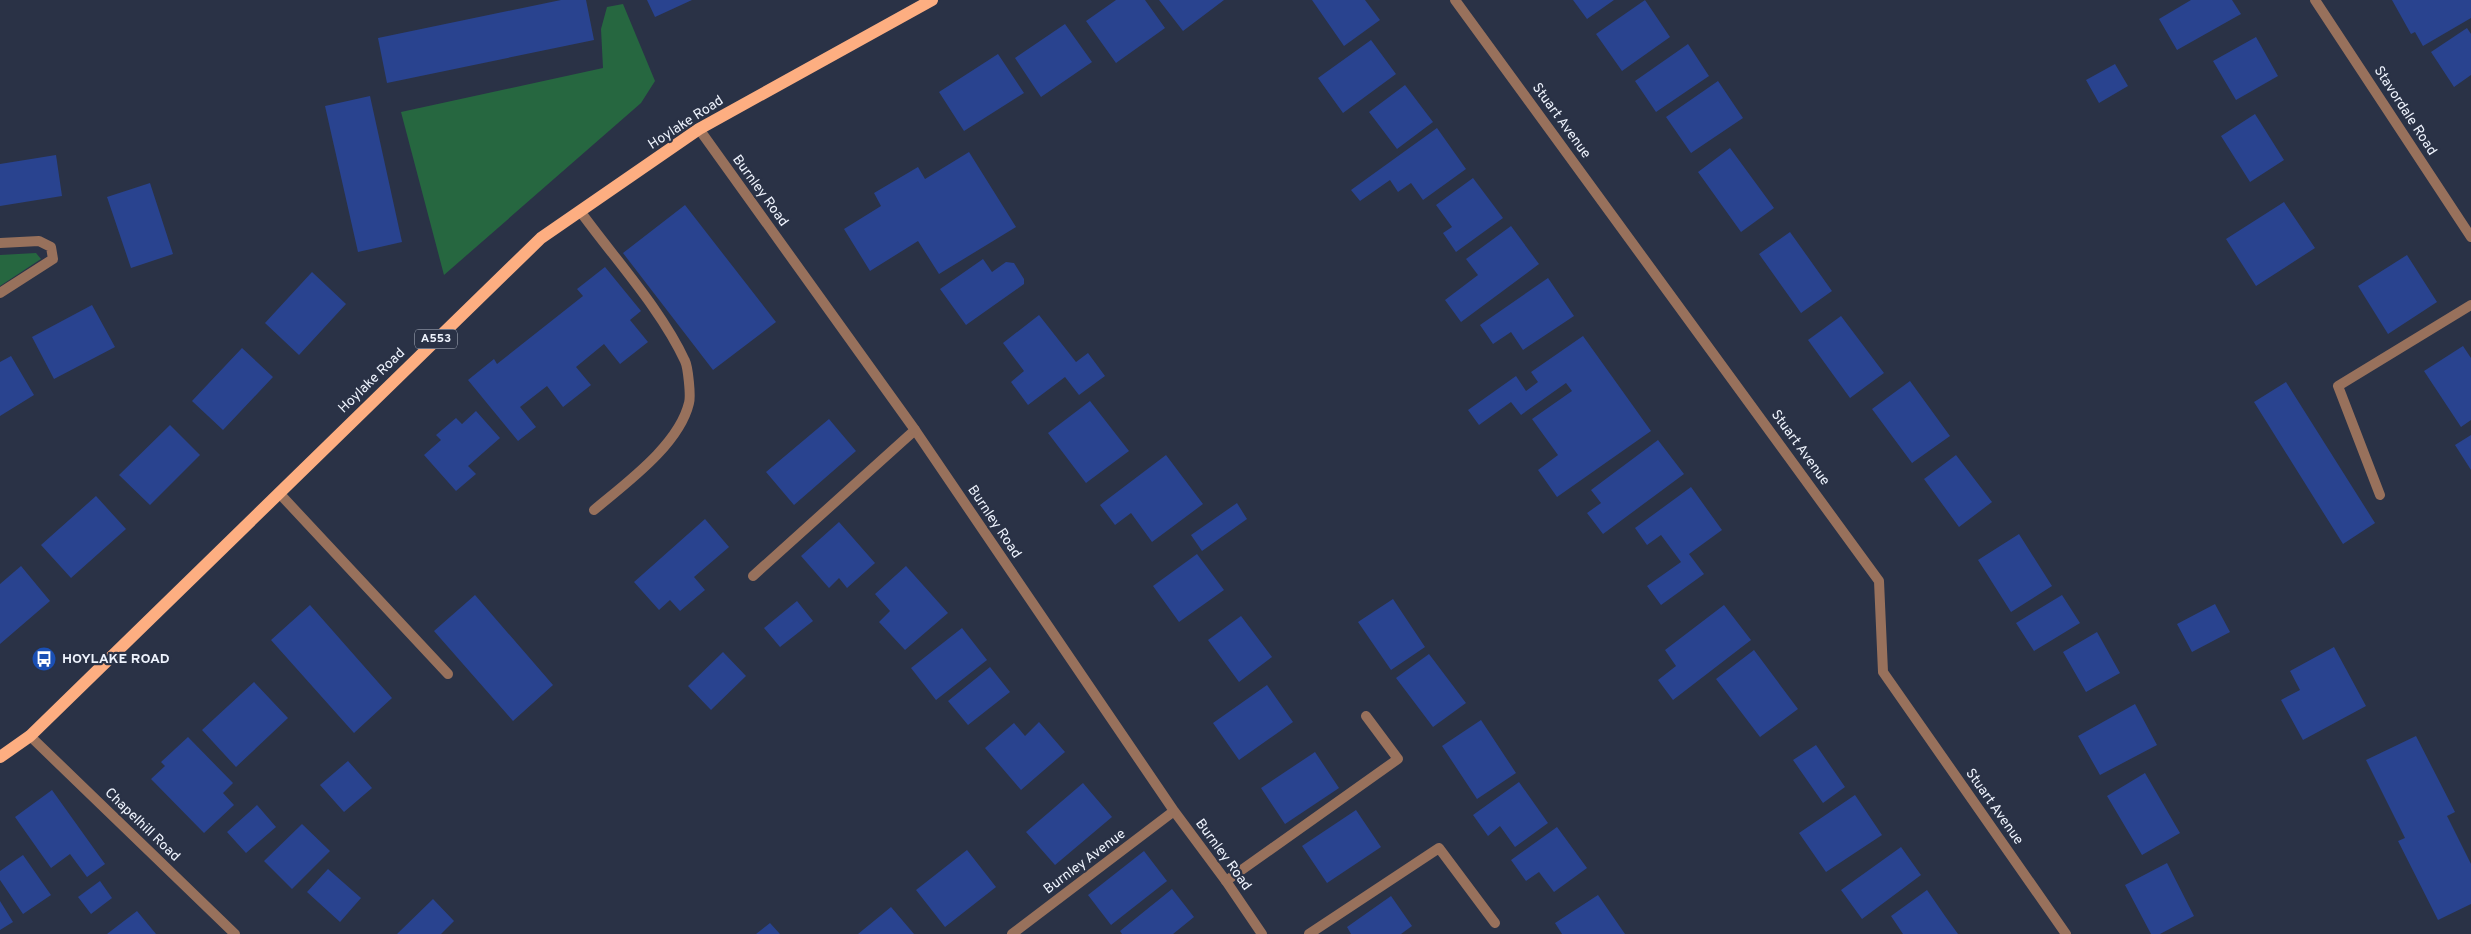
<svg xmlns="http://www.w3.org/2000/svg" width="2471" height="934" font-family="Overpass,sans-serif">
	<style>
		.green { fill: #266740 }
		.building { fill: #29438f }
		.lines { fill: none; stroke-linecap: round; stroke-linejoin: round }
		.lane { stroke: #98715c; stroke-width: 10 }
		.street { stroke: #98715c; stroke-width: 10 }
		.primary { stroke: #fdae81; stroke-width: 12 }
		.labels { text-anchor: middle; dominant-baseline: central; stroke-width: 4.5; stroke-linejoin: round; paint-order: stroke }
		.shield { fill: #2a3246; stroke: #b3b9c6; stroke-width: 1 }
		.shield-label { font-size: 12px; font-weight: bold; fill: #eef3fd }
		.street-label { font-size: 14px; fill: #eef3fd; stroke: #2a3246 }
		.poi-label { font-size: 14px; font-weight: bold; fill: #eef3fd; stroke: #2a3246; text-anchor: start }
	</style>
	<rect width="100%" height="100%" fill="#2a3246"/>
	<!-- green -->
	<path class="green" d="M623,4L655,81L641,103L444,275L401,112L603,68L601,29L607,7Z
		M36,253L41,259L0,286V255Z"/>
	<!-- building -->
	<path class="building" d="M561,0H586L594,40L387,83L378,38Z
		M647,0H692L655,17Z
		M1116,0H1145L1165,28L1116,63L1086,21Z
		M1159,0H1224L1183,31Z
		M1312,0H1365L1380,20L1344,46Z
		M1573,0H1614L1587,19Z
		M1645,0L1670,37L1622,71L1596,34Z
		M2191,0H2232L2241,14L2177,50L2159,19Z
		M2392,0H2471V18L2423,46L2415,32L2411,34Z
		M1065,24L1092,62L1041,97L1015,58Z
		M2467,28L2471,34V75L2454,87L2431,52Z
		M2256,37L2278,76L2236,100L2213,61Z
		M1371,40L1396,74L1343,113L1318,78Z
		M1688,44L1709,76L1656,112L1635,81Z
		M998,54L1024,93L964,131L939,92Z
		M2115,64L2128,86L2099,103L2086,80Z
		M1718,81L1743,118L1691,153L1666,117Z
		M1405,85L1433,122L1397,149L1369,112Z
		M370,96L402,242L358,252L325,106Z
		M2255,114L2284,160L2250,182L2221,136Z
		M1437,128L1466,169L1423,200L1411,183L1398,192L1390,180L1360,201L1351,190Z
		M1730,148L1774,208L1741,232L1698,172Z
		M969,152L1016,227L939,274L918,241L870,271L844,229L881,206L874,193L918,167L925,179Z
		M56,155L62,196L0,206V164Z
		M1473,178L1503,218L1456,252L1443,233L1452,227L1436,205Z
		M150,183L173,254L131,268L107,197Z
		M2284,202L2315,248L2256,286L2226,239Z
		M685,205L776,322L713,370L623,253Z
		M1511,226L1539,264L1461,322L1445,300L1478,275L1466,259Z
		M1790,232L1832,291L1801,313L1759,254Z
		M2407,255L2437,302L2388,334L2358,286Z
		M983,259L992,272L1006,262L1014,263L1024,279V284L966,325L940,289Z
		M605,267L641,311L630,320L648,342L620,364L604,344L576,367L591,385L563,407L547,386L520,407L536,427L518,441L468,380L494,359L497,364L583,296L577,289Z
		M312,272L346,304L299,355L265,323Z
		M1548,278L1574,316L1523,350L1511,332L1493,344L1480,325Z
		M92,305L115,347L54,379L32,337Z
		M1039,315L1076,362L1088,353L1105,376L1079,395L1065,377L1028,405L1011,382L1024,371L1003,343Z
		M1841,316L1884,373L1850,398L1808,340Z
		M1583,336L1651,431L1557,497L1538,470L1558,455L1532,419L1572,391L1566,383L1521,415L1511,402L1479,425L1468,410L1516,376L1526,391L1538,382L1531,372Z
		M2463,346L2471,358V420L2461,427L2424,371Z
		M242,348L273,377L223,430L192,401Z
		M11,356L34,395L0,416V362Z
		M1910,381L1950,436L1912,463L1872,409Z
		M2286,382L2375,523L2343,544L2254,402Z
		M1090,401L1129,451L1086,483L1048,433Z
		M476,411L500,438L468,466L476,474L456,491L424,455L441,440L436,435L456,418L462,424Z
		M829,419L856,451L794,505L766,472Z
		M170,425L200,455L150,505L119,475Z
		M2471,435V470L2455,445Z
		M1658,440L1684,474L1603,534L1587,513L1601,503L1591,490Z
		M1166,455L1203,504L1152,542L1131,513L1115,525L1100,505Z
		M1956,455L1992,502L1959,527L1924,479Z
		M1691,487L1722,530L1689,554L1704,574L1661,605L1647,586L1681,562L1661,535L1647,545L1635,528Z
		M96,496L126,529L71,578L41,545Z
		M1237,503L1247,519L1202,551L1191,535Z
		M705,519L729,547L694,577L705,590L680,611L670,600L659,610L634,582Z
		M839,522L875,563L847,588L839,578L829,588L801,556Z
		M2019,534L2052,586L2011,612L1978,560Z
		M1197,554L1224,590L1179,622L1153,586Z
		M21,566L50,601L0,644V584Z
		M906,566L948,613L905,650L879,622L890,611L875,594Z
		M475,595L553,685L513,721L434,631Z
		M2062,595L2080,623L2034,651L2016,623Z
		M1393,599L1425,647L1391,670L1358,622Z
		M797,601L813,621L780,647L764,628Z
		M2215,604L2230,632L2192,652L2177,624Z
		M310,605L392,698L354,733L271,640Z
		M1724,605L1751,640L1673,700L1658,680L1676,666L1665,650Z
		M1241,616L1272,657L1239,682L1208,640Z
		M962,628L987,660L936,700L911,668Z
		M2097,632L2120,673L2086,692L2063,652Z
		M2334,647L2366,706L2303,740L2281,700L2300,690L2290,671Z
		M1754,650L1798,709L1760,737L1716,679Z
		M723,652L746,676L711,710L688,686Z
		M1429,654L1466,703L1433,727L1396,678Z
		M990,667L1010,692L968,725L948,701Z
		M254,682L288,718L236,767L202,730Z
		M1267,685L1293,722L1239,760L1213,723Z
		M2135,704L2157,745L2100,775L2078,736Z
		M1481,720L1516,773L1477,799L1442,746Z
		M1039,722L1065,752L1021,790L985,748L1014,723L1025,736Z
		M2416,736L2455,812L2447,816L2471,864V904L2438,920L2398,841L2405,838L2366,760Z
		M188,737L233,783L223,793L234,805L204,833L151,779L165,766L161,762Z
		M1816,745L1845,787L1823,803L1793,760Z
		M1315,752L1339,788L1285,824L1261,788Z
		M348,761L372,788L344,812L320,785Z
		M2145,773L2180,833L2142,855L2107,796Z
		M1519,782L1548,823L1515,847L1500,826L1488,836L1473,815Z
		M1083,783L1112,817L1055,865L1026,832Z
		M52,790L105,864L87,877L70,854L51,868L15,817Z
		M1855,795L1882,835L1826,872L1799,833Z
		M257,805L276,827L246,853L227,832Z
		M1356,810L1381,847L1327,883L1302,846Z
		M302,824L330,851L292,889L264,861Z
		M1557,827L1587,868L1554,892L1539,872L1526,881L1511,860Z
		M1901,847L1921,875L1862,919L1841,890Z
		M967,850L996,887L945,927L916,890Z
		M1144,851L1167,881L1111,925L1088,895Z
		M23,855L51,895L23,914L0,880V871Z
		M2167,863L2194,916L2160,934H2151L2125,885Z
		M328,869L361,898L340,922L307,892Z
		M100,881L112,898L91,914L78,897Z
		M1172,889L1194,917L1173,934H1122L1120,931Z
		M1927,890L1945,916L1958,934H1903L1891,916Z
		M1598,895L1625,934H1562L1555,923Z
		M1391,896L1412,926L1401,934H1351L1347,927Z
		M433,899L454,921L441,934H397Z
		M0,901L13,922L0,930Z
		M891,907L914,934H858Z
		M137,911L156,934H107Z
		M770,923L780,934H756Z"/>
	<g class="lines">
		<!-- lane -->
		<path class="lane" d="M580,211C614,258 661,309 685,361C688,367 691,396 689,403C679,445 626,483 594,510
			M0,243L39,241L51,247L53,259L0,293
			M279,493L448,674
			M2380,495L2338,386L2471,305
			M753,576L915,430
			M1226,881L1398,759L1366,716
			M1309,934L1439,848L1495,923"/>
		<!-- street -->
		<path class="street" d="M1455,0L1879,581L1883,672L2066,934
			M2315,0L2471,237
			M699,129L915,430L1174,811L1226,881L1262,934
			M30,736L235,934
			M1012,934L1174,811"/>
		<!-- primary -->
		<path class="primary" d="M0,757L30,736L541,238L699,129L932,0"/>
	</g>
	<!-- icons -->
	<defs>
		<symbol id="bus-disc" viewBox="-11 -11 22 22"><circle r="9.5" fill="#1a4fb4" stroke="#2a3246"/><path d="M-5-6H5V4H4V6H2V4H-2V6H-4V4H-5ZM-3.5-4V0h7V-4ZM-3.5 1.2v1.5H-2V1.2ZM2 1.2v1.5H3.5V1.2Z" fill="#fff"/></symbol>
	</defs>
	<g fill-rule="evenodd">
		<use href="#bus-disc" x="30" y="645" width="28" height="28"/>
	</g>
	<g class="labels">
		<!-- shield labels -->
		<rect class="shield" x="415" y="329.5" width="42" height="19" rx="4"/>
		<g class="shield-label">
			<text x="436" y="339">A553</text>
		</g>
		<!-- street labels -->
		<g class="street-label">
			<text transform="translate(2405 111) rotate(57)">Stavordale Road</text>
			<text transform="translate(1561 121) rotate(54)">Stuart Avenue</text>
			<text transform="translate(686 123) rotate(-33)">Hoylake Road</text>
			<text transform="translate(760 191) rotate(54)">Burnley Road</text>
			<text transform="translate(372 381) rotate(-44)">Hoylake Road</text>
			<text transform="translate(1800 448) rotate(54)">Stuart Avenue</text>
			<text transform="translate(994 522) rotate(56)">Burnley Road</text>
			<text transform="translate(1994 807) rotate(55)">Stuart Avenue</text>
			<text transform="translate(142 825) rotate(44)">Chapelhill Road</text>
			<text transform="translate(1223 855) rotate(54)">Burnley Road</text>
			<text transform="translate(1085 862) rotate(-37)">Burnley Avenue</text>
		</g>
		<!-- poi labels -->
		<g class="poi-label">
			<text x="62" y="659">HOYLAKE ROAD</text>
		</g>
	</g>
</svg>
